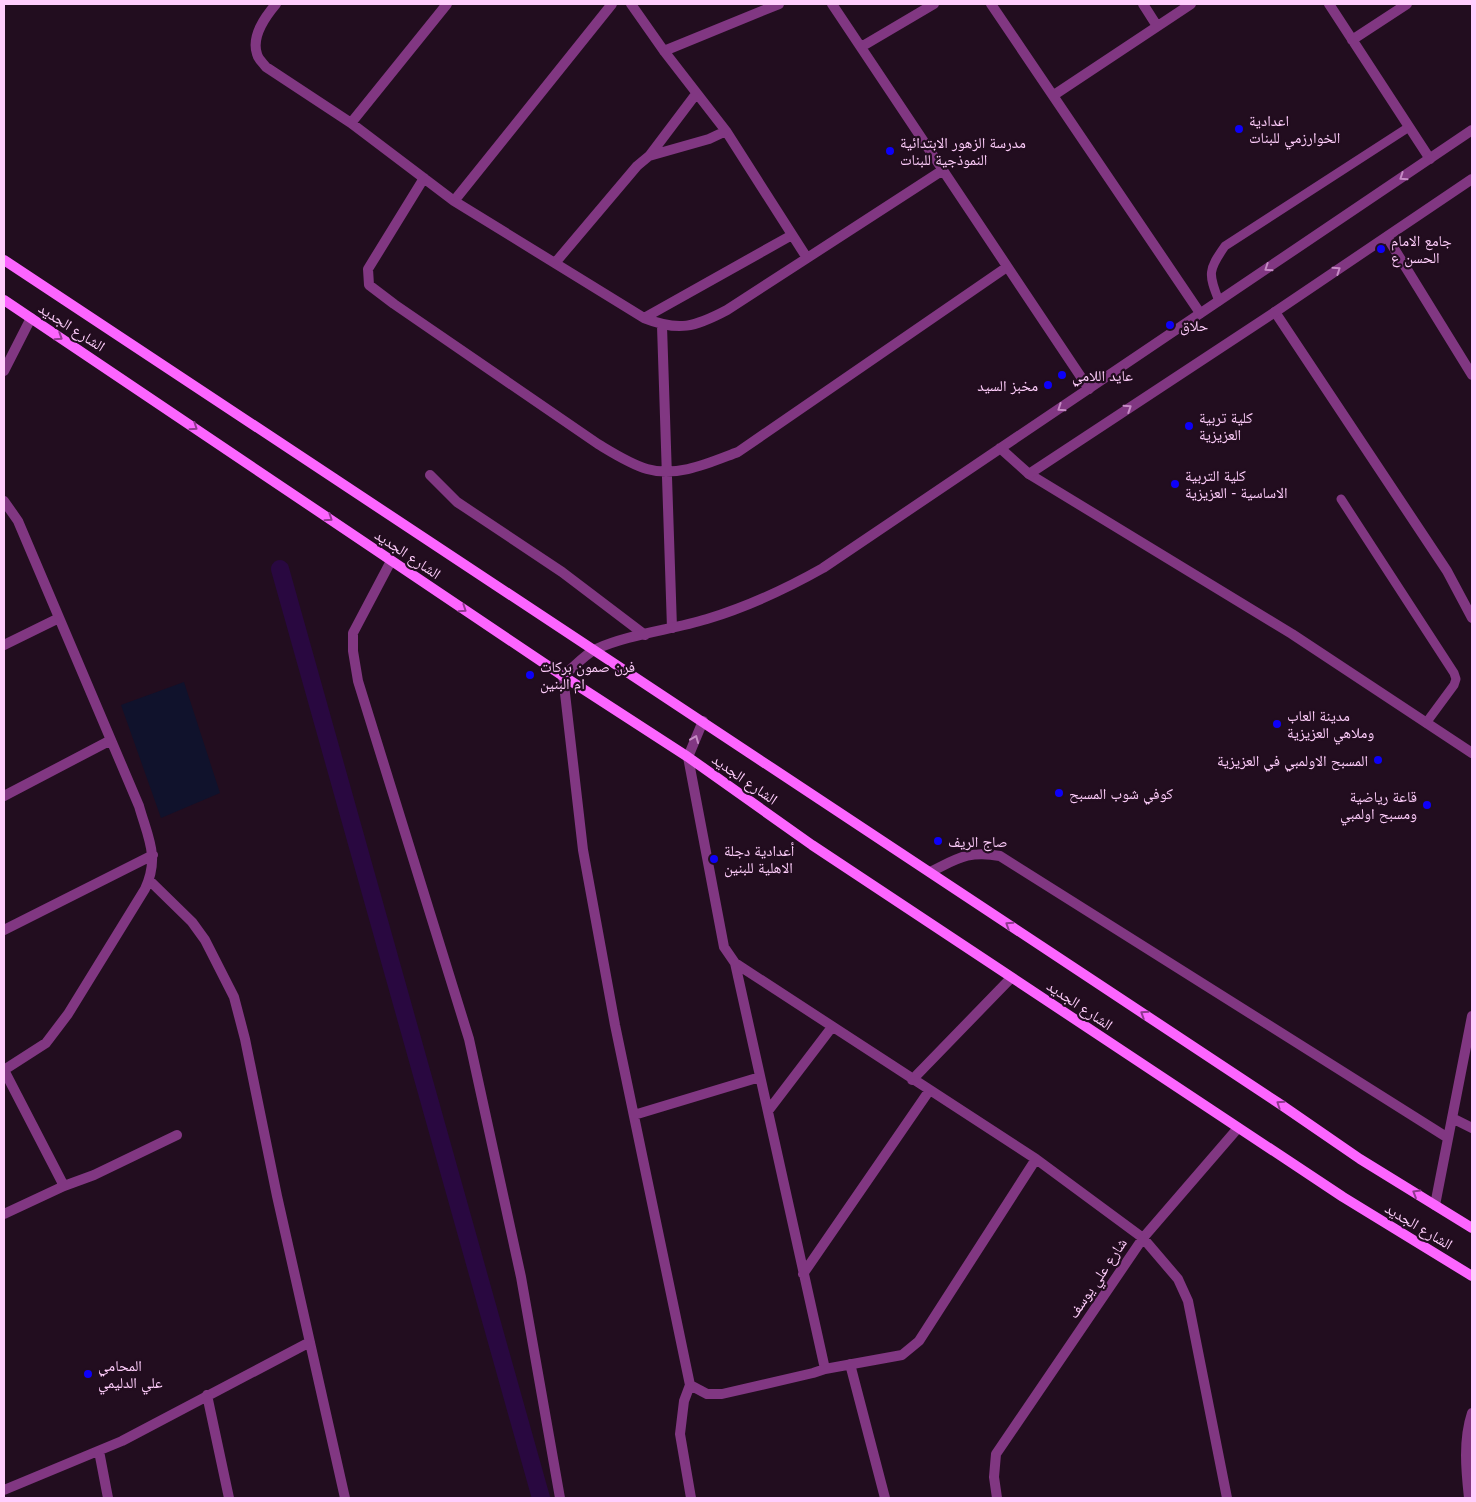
<svg xmlns="http://www.w3.org/2000/svg" width="1476" height="1502" font-family="Arial,'Noto Naskh Arabic',sans-serif">
	<style>
		.green { fill: #10122c }
		.lines { fill: none; stroke-linecap: round; stroke-linejoin: round }
		.canal { stroke: #290840; stroke-width: 18 }
		.service { stroke: #813782; stroke-width: 9 }
		.minor { stroke: #813782; stroke-width: 10 }
		.tertiary { stroke: #813782; stroke-width: 10 }
		.secondary { stroke: #fc65ff; stroke-width: 10 }
		.oneway { stroke: #c68ac5 }
		.oneway2 { stroke: #8f398f }
		.poi-dot { fill: #0d00f9; stroke: #220d1f; stroke-width: 2 }
		.labels { text-anchor: middle; dominant-baseline: central; stroke-width: 4.5; stroke-linejoin: round; paint-order: stroke }
		.poi-label { font-size: 15px; fill: #ffcefc; stroke: #220d1f; text-anchor: start }
		.street-label { font-size: 15px; fill: #ffcefc; stroke: #220d1f }
	</style>
	<rect width="100%" height="100%" fill="#220d1f"/>
	<!-- green -->
	<path class="green" d="M184,682L220,793L161,818L121,705Z"/>
	<g class="lines">
		<!-- canal -->
		<path class="canal" d="M280,569L541,1498"/>
		<!-- service -->
		<path class="service" d="M1219,301C1208,274 1208,270 1225,246L1409,127
			M1341,499L1454,673L1456,679L1454,685L1426,723"/>
		<!-- minor -->
		<path class="minor" d="M276,4C265,17 251,36 257,54C258,59 263,63 266,67L351,123L447,4
			M631,4L664,51L726,131
			M832,4L1089,389
			M991,4L1200,313
			M1143,4L1157,26
			M1329,4L1430,159
			M1352,40L1407,4
			M861,47L934,4
			M664,51L779,4
			M1054,95L1191,4
			M351,123L454,201L644,318C679,332 695,327 727,310L943,170
			M650,155L696,94
			M424,178L368,269L369,285L394,304L598,444C613,453 630,464 647,469C677,478 711,462 738,452L1007,267
			M454,201L612,4
			M1387,237L1472,375
			M555,263L637,166L649,156L709,139L726,131L807,258
			M1275,312L1447,571L1472,618
			M644,318L792,235
			M662,326L672,628
			M4,371L31,318
			M1029,474L1292,634L1472,753
			M430,475L457,502L562,572L645,635
			M4,501L18,521L139,806C148,838 160,857 145,889L68,1014L46,1043L4,1070
			M391,561L353,633V651L358,681L469,1039L521,1277L560,1498
			M4,645L59,618
			M563,676L583,850L615,1025L690,1385L707,1394H722L813,1373L825,1369L902,1355L919,1341L1036,1159L1143,1238L1238,1128
			M688,757L724,947L735,963L1036,1159
			M4,796L111,740
			M930,872C957,859 968,850 1000,856L1448,1138
			M149,880L192,922L205,940L234,997L245,1039L277,1196L345,1498
			M4,930L153,855
			M735,963L825,1369
			M4,1070L64,1186
			M912,1080L1011,978
			M768,1111L832,1027
			M634,1115L760,1077
			M1452,1118L1472,1128
			M1435,1205L1472,1016
			M4,1214L64,1186L94,1175L177,1135
			M803,1274L929,1091
			M850,1364L885,1498
			M690,1385L684,1401L680,1434L691,1498
			M207,1395L229,1498
			M99,1451L108,1498
			M4,1490L122,1441L310,1342
			M997,1498L994,1477L996,1454L1143,1238L1178,1279L1188,1301L1227,1498
			M1469,1498C1466,1470 1463,1440 1472,1413"/>
		<!-- tertiary -->
		<path class="tertiary" d="M1000,448L1029,474L1275,312L1472,179
			M563,676C573,668 584,655 596,649C629,634 671,630 707,619C750,606 784,590 823,568L1472,130
			M688,757L703,721"/>
		<!-- secondary -->
		<path class="secondary" d="M4,260L1280,1104L1360,1159L1472,1228
			M4,300L563,676L688,757L812,845L1343,1197L1472,1276"/>
	</g>
	<!-- one-way arrows -->
	<defs><path id="oneway-chevron" d="M-2-3.5L2.5 0L-2 3.5" fill="none" stroke-width="1.6" stroke-linecap="round" stroke-linejoin="round" transform="scale(1.25)"/></defs>
	<g class="oneway">
		<use href="#oneway-chevron" transform="translate(1403 177) rotate(146)"/>
		<use href="#oneway-chevron" transform="translate(1268 268) rotate(146)"/>
		<use href="#oneway-chevron" transform="translate(1337 270) rotate(-34)"/>
		<use href="#oneway-chevron" transform="translate(1061 408) rotate(146)"/>
		<use href="#oneway-chevron" transform="translate(1128 408) rotate(-33)"/>
		<use href="#oneway-chevron" transform="translate(695 739) rotate(-68)"/>
	</g>
	<g class="oneway2">
		<use href="#oneway-chevron" transform="translate(59 337) rotate(33)"/>
		<use href="#oneway-chevron" transform="translate(194 427) rotate(34)"/>
		<use href="#oneway-chevron" transform="translate(329 518) rotate(34)"/>
		<use href="#oneway-chevron" transform="translate(463 609) rotate(34)"/>
		<use href="#oneway-chevron" transform="translate(1009 925) rotate(-147)"/>
		<use href="#oneway-chevron" transform="translate(1144 1014) rotate(-147)"/>
		<use href="#oneway-chevron" transform="translate(1280 1104) rotate(-146)"/>
		<use href="#oneway-chevron" transform="translate(1416 1193) rotate(-149)"/>
	</g>
	<!-- markers -->
	<g class="poi-dot">
		<circle cx="1239" cy="129" r="5"/>
		<circle cx="890" cy="151" r="5"/>
		<circle cx="1381" cy="249" r="5"/>
		<circle cx="1170" cy="325" r="5"/>
		<circle cx="1062" cy="375" r="5"/>
		<circle cx="1048" cy="385" r="5"/>
		<circle cx="1189" cy="426" r="5"/>
		<circle cx="1175" cy="484" r="5"/>
		<circle cx="530" cy="675" r="5"/>
		<circle cx="1277" cy="724" r="5"/>
		<circle cx="1378" cy="760" r="5"/>
		<circle cx="1059" cy="793" r="5"/>
		<circle cx="1427" cy="805" r="5"/>
		<circle cx="938" cy="841" r="5"/>
		<circle cx="714" cy="859" r="5"/>
		<circle cx="88" cy="1374" r="5"/>
	</g>
	<g class="labels">
		<!-- poi labels -->
		<g class="poi-label">
			<text x="1249" y="120">اعدادية<tspan x="1249" dy="17">الخوارزمي للبنات</tspan></text>
			<text x="900" y="142">مدرسة الزهور الابتدائية<tspan x="900" dy="17">النموذجية للبنات</tspan></text>
			<text x="1391" y="240">جامع الامام<tspan x="1391" dy="17">الحسن ع</tspan></text>
			<text x="1180" y="325">حلاق</text>
			<text x="1072" y="375">عايد اللامي</text>
			<text x="1038" y="385" text-anchor="end">مخبز السيد</text>
			<text x="1199" y="417">كلية تربية<tspan x="1199" dy="17">العزيزية</tspan></text>
			<text x="1185" y="475">كلية التربية<tspan x="1185" dy="17">الاساسية - العزيزية</tspan></text>
			<text x="540" y="666">فرن صمون بركات<tspan x="540" dy="17">ام البنين</tspan></text>
			<text x="1287" y="715">مدينة العاب<tspan x="1287" dy="17">وملاهي العزيزية</tspan></text>
			<text x="1368" y="760" text-anchor="end">المسبح الاولمبي في العزيزية</text>
			<text x="1069" y="793">كوفي شوب المسبح</text>
			<text x="1417" y="796" text-anchor="end">قاعة رياضية<tspan x="1417" dy="17">ومسبح اولمبي</tspan></text>
			<text x="948" y="841">صاج الريف</text>
			<text x="724" y="850">أعدادية دجلة<tspan x="724" dy="17">الاهلية للبنين</tspan></text>
			<text x="98" y="1365">المحامي<tspan x="98" dy="17">علي الدليمي</tspan></text>
		</g>
		<!-- street labels -->
		<g class="street-label">
			<text transform="translate(72 327) rotate(33)">الشارع الجديد</text>
			<text transform="translate(408 554) rotate(34)">الشارع الجديد</text>
			<text transform="translate(745 779) rotate(35)">الشارع الجديد</text>
			<text transform="translate(1080 1005) rotate(34)">الشارع الجديد</text>
			<text transform="translate(1419 1226) rotate(31)">الشارع الجديد</text>
			<text transform="translate(1097 1278) rotate(-56)">شارع علي يوسف</text>
		</g>
	</g>
	<!-- border -->
	<rect width="1476" height="1502" fill="none" stroke="#ffcefc" stroke-width="10"/>
</svg>
